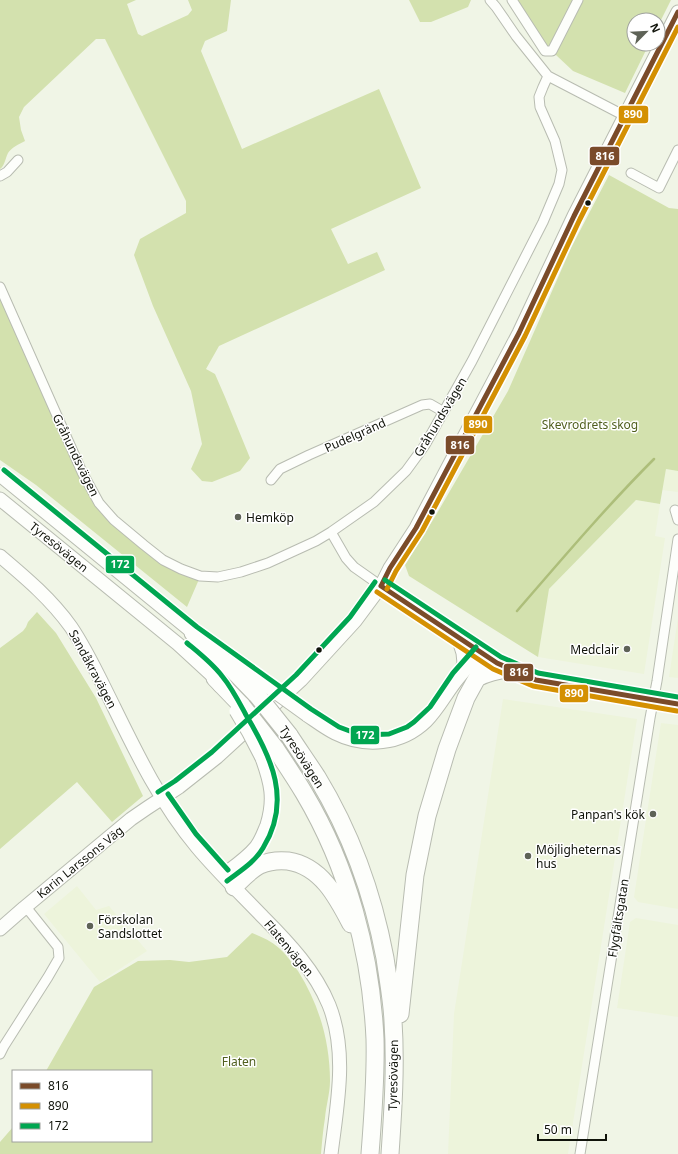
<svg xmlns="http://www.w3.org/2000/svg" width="678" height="1154" font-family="'Noto Sans',sans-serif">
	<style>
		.built { fill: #edf4db }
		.green { fill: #d3e1ae }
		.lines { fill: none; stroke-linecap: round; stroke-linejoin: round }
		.stream { stroke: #adbe7a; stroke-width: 2.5 }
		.street-casing { stroke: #b8bcb1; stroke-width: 11 }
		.secondary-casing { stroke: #b8bcb1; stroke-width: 15 }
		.highway-casing { stroke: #b8bcb1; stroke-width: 19 }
		.street { stroke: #fdfefb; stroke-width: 9 }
		.secondary { stroke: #fdfefb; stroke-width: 13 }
		.highway { stroke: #fdfefb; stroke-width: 17 }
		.secondary-bridge-casing { stroke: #b8bcb1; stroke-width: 15; stroke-linecap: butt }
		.highway-bridge-casing { stroke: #b8bcb1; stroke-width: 19; stroke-linecap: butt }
		.secondary-bridge { stroke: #fdfefb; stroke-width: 13 }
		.highway-bridge { stroke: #fdfefb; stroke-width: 17 }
		.bus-1-casing { stroke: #fff; stroke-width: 8 }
		.bus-2-casing { stroke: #fff; stroke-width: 8 }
		.bus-3-casing { stroke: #fff; stroke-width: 8 }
		.bus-1 { stroke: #7a4b2a; stroke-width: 5 }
		.bus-2 { stroke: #d49002; stroke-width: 5 }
		.bus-3 { stroke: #00a651; stroke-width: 5 }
		.bus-dot { fill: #10130a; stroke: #fff; stroke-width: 1.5 }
		.poi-dot { fill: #5e6257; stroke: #fff; stroke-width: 1.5 }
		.labels { text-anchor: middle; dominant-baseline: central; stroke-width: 3; stroke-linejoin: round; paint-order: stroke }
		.street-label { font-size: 12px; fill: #10130a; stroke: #fff }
		.park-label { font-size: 12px; fill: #505f1e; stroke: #fff }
		.poi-label { font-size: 12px; fill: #10130a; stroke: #fff; text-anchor: start }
		.line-badge { stroke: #fff; stroke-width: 1.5 }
		.badge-label { font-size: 11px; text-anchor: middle; font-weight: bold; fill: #fff }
	</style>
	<rect width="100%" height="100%" fill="#f0f5e6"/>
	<!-- built -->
	<path class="built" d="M666,469L678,471V492L662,490Z
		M636,500L660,504L655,536L665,538L644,674L538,657L549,589Z
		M678,618V678L669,677Z
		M503,699L637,719L568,1154H448L454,1014Z
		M661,723L678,725V909L638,902L634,897Z
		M77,886L96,910L109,906L147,951L100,982L44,914Z
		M636,918L678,925V1017L617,1008L630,922Z"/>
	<!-- green -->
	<path class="green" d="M0,0H136L127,4L138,34L142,36L188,15L192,10L188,0H231L227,31L205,41L201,51L242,149L379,89L421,188L331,229L348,264L377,252L385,270L219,346L206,369L215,374L225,397L250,458L240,471L212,482L202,481L191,469L202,444L191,391L153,306L134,255L140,239L186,213V201L105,39H96L24,107L19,117L21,130L25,141C19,144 11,148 8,153C5,159 5,165 0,169Z
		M409,0H471L468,7L431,22H420Z
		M508,0H671L658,26V20H634V44H649L625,93L573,71L539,39Z
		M609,175L669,208L678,209V471L666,469L660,504L636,500L549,589L538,657L409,576L405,565L436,515L508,391L571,248Z
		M0,297L90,496L102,512L144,547L200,577L187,607L36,485L0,460Z
		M37,612L56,633L96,698L143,796L112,822L77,782L0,849V648L23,631L26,627L28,622Z
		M252,933C262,937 271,941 279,948C286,954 292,963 298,971C319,1004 330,1042 330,1081C330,1093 326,1106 325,1118C323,1130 322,1142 321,1154H0V1142L13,1127V1141H151V1071H46L94,987L138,961L170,960L189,962L227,957Z"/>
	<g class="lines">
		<!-- stream -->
		<path class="stream" d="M517,611C562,559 606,507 654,459"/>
		<defs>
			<path id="street" d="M490,0L496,7L516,36L548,76L625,116
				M512,0L545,51H552L578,0
				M631,173L659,188L678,150
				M0,176L7,172L18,160
				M0,287L82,472L99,503L114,520L144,545L163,560L181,569L200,576L218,577L241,572L268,563L316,541L331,532L374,502L406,471L425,445L472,361L543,222L559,184L562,170L555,141L540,107L539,97L543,87L548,76
				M271,480L280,469L309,455L422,405L430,404L444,412
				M675,510L678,520
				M331,532L346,558L354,567L381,586L487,656L509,669L536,680L678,704
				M0,1054L4,1046L48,977L59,958L58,947L30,912L24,908
				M580,1154L650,718L657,681L678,539"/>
			<path id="secondary" d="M0,475L201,639
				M0,499L178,644L215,678L220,686
				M0,556C26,578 51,599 71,627C86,649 98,675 110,699C135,750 160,803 197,847C217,871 241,894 263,917C289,943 315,971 329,1005C348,1053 337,1105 331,1154
				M458,637L463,653L464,663L459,676
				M232,661L264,684
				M307,715C316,721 325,728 335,733C365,748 401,745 426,721C439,708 447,691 459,677C466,668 474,660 481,652
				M223,875C235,866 247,858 256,847C261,841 264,832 267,825C275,799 271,783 262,758
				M0,929L24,908L131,819L147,808L179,787L217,757L301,680L355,621L381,586L390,568L416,528L519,333L574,216L678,12"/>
			<path id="highway" d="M193,633L231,668L257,695
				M215,678L242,706
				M477,678C488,672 497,670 509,669
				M289,735C298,749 308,763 317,777C351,833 373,894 385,958C388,979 392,1000 393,1021C396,1065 393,1110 390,1154
				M275,748C285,763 295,778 304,793C348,867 371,953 375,1039C376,1077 373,1116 370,1154
				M234,887C242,879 250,870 260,865C269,861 278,860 288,861C321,866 337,897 351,924
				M400,1014L415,875L427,816L447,749L457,722L466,698L477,678L487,656"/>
		</defs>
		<!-- street casing -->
		<use href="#street" class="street-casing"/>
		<!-- secondary casing -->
		<use href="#secondary" class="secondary-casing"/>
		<!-- highway casing -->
		<use href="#highway" class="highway-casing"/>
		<!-- street -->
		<use href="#street" class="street"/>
		<!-- secondary -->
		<use href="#secondary" class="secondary"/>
		<!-- highway -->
		<use href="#highway" class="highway"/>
		<defs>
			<path id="secondary-bridge" d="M264,684L307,715
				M236,711L249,733L262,758"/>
			<path id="highway-bridge" d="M257,695L289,735
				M242,706L275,748"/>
		</defs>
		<!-- secondary-bridge casing -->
		<use href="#secondary-bridge" class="secondary-bridge-casing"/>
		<!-- highway-bridge casing -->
		<use href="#highway-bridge" class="highway-bridge-casing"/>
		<!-- secondary-bridge -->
		<use href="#secondary-bridge" class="secondary-bridge"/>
		<!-- highway-bridge -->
		<use href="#highway-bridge" class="highway-bridge"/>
		<defs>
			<path id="bus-1" d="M381,586L390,568L416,528L519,333L574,216L678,12
				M381,586L497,663L536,680L678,704"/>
			<path id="bus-2" d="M387,589L396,571L422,531L525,336L580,219L678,27
				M377,592L493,669L533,686L677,711"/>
			<path id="bus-3" d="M4,470L197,627L311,709L339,727L355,733L365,735L389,734L407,727L414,722L430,707L453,673L476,647
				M385,580L501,657L538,673L678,697
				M187,643C199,653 212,663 222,676C232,688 239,702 246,715C272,758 292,801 263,848C255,862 240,871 227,881
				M158,792L175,781L212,752L296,675L350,617L375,582
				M168,794L196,834L228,870"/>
		</defs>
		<!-- bus-1 casing -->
		<use href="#bus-1" class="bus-1-casing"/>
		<!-- bus-2 casing -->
		<use href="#bus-2" class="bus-2-casing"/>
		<!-- bus-3 casing -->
		<use href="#bus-3" class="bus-3-casing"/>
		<!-- bus-1 -->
		<use href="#bus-1" class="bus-1"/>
		<!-- bus-2 -->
		<use href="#bus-2" class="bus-2"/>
		<!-- bus-3 -->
		<use href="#bus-3" class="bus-3"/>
	</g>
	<!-- markers -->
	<g class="bus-dot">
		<circle cx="588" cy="203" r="3.5"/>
		<circle cx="432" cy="512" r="3.5"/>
		<circle cx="319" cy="650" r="3.5"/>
	</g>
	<g class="poi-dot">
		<circle cx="238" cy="517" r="4"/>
		<circle cx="627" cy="649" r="4"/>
		<circle cx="653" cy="814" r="4"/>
		<circle cx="528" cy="856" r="4"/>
		<circle cx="90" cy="926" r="4"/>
	</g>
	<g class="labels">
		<!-- street labels -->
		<g class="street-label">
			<text transform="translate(440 417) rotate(-59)">Gråhundsvägen</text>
			<text transform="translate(355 435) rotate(-24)">Pudelgränd</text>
			<text transform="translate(76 455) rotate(64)">Gråhundsvägen</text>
			<text transform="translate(59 547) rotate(39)">Tyresövägen</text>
			<text transform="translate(93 669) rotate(62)">Sandåkravägen</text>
			<text transform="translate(302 757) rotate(57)">Tyresövägen</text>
			<text transform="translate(80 862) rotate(-39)">Karin Larssons Väg</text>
			<text transform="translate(618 918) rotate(-81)">Flygfältsgatan</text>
			<text transform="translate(289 948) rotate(50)">Flatenvägen</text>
			<text transform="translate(393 1075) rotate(-89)">Tyresövägen</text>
		</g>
		<!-- park labels -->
		<g class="park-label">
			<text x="590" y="424">Skevrodrets skog</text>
			<text x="239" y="1061">Flaten</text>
		</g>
		<!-- poi labels -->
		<g class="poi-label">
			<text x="246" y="517">Hemköp</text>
			<text x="619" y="649" text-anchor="end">Medclair</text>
			<text x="645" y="814" text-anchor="end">Panpan's kök</text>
			<text x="536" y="849">Möjligheternas<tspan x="536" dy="14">hus</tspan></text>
			<text x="98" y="919">Förskolan<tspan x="98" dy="14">Sandslottet</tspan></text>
		</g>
	</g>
	<g class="line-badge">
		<rect x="618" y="105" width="31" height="19" rx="4" fill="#d49002"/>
		<rect x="589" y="146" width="31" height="20" rx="4" fill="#7a4b2a"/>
		<rect x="463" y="415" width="30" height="19" rx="4" fill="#d49002"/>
		<rect x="445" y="435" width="30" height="20" rx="4" fill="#7a4b2a"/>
		<rect x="105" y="555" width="30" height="19" rx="4" fill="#00a651"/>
		<rect x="503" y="663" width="31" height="19" rx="4" fill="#7a4b2a"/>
		<rect x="559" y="684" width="30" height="19" rx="4" fill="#d49002"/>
		<rect x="350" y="725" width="30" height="20" rx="4" fill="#00a651"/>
	</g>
	<g class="badge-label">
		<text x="633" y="118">890</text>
		<text x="605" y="160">816</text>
		<text x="478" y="428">890</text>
		<text x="460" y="449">816</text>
		<text x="120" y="568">172</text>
		<text x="519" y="676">816</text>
		<text x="574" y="697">890</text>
		<text x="365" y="739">172</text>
	</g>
	<!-- legend -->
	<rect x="12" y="1070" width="140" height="72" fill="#ffffff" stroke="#9fa19d"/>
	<rect x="20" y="1083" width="20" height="6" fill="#7a4b2a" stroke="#9fa19d"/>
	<text x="48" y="1090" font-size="12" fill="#10130a">816</text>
	<rect x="20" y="1103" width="20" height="6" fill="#d49002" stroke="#9fa19d"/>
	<text x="48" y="1110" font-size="12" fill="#10130a">890</text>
	<rect x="20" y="1123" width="20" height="6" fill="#00a651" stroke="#9fa19d"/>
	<text x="48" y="1130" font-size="12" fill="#10130a">172</text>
	<!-- north arrow -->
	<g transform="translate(646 32) rotate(66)"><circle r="19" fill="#ffffff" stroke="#9fa19d"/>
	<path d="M0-3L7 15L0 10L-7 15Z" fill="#5e6257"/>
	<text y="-6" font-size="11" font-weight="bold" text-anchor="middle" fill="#10130a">N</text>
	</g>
	<!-- scale -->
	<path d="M538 1134v6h68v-6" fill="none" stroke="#10130a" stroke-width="2"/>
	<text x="544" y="1134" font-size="12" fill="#10130a" stroke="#ffffff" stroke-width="3" paint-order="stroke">50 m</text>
</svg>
